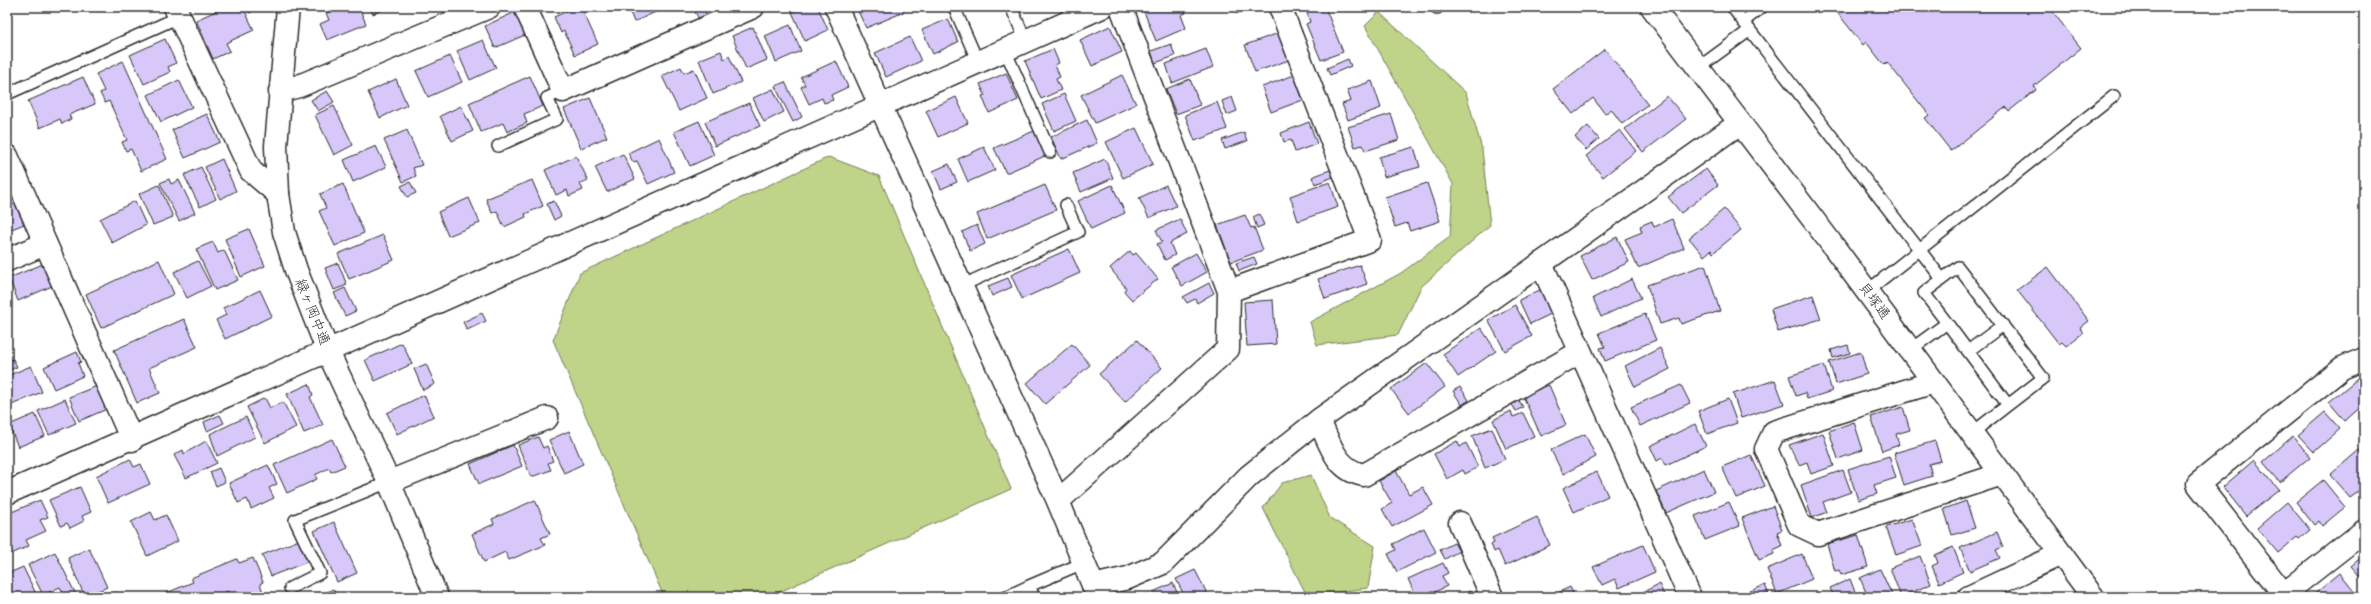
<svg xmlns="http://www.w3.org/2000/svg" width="2371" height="604" font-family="Mynerve,'Klee One',sans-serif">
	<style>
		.green { fill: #bfd389; stroke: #757f5a }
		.building { fill: #d7c8f9; stroke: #2b2b2b }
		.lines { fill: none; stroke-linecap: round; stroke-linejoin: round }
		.service-casing { stroke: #2b2b2b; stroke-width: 14 }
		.minor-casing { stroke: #2b2b2b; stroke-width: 25 }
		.tertiary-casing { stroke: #2b2b2b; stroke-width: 25 }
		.service { stroke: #fff; stroke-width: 11 }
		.minor { stroke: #fff; stroke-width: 22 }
		.tertiary { stroke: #fff; stroke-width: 22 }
		.labels { text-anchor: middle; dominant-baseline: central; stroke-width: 3.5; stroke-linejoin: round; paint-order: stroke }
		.street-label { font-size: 14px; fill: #2b2b2b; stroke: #fff }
	</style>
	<rect width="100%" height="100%" fill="#fff"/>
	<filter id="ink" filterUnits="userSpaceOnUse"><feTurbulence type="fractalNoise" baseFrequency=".025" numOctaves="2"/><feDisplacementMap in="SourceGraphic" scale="8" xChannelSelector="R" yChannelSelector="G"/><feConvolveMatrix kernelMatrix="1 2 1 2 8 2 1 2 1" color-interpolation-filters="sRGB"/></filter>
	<g filter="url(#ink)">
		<!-- green -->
		<path class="green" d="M1379,12L1466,93L1482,149L1490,225L1421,287L1398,335L1317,345L1310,322L1401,273L1450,237L1453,184L1365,26Z
			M829,157L879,176L1011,489L768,597H664L553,340L580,273Z
			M1311,475L1330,518L1375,546L1368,588L1307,596L1263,508L1282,483Z"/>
		<!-- building -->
		<path class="building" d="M225,7H243L254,30L226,43L230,51L213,59L196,20Z
			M246,7H260V8L249,13Z
			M341,7H359L366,24L327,40L320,24L329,20L326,13Z
			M369,7H389L373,14Z
			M576,7H581L598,44L575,55L564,31L561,33L554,17Z
			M628,7H661L662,9L634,22Z
			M692,7H703L707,15L699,19Z
			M803,7H818L828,30L805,41L792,12Z
			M856,7H902L904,12L866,28Z
			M1142,7H1183L1186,13L1181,15L1186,28L1156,41Z
			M1233,7H1251L1236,14Z
			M1305,7H1325L1343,52L1321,60L1306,24L1310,22Z
			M1839,7H2049L2081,48L2034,86L2036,90L2009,111L2006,107L1951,151L1925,118L1929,115L1887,62L1884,65L1866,42L1863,45L1836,11L1840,9Z
			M515,12L525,35L495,48L485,26Z
			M948,19L958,42L933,54L922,30Z
			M790,25L801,51L776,62L765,36Z
			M1110,26L1122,52L1092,66L1080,40Z
			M753,27L767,60L746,69L732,36Z
			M1279,33L1289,60L1255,72L1245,45Z
			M910,37L921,61L886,77L875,53Z
			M165,39L176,63L168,67L170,72L144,84L130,55Z
			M483,40L496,68L470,80L457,51Z
			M1171,44L1175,56L1155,63L1151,51Z
			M1053,49L1059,63L1055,65L1060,77L1056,79L1061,90L1041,99L1025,61Z
			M1206,49L1213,67L1172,83L1166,64Z
			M1605,49L1648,104L1622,124L1611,109L1605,114L1593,98L1573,114L1553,89Z
			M721,51L724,59L729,56L741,82L713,94L699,60Z
			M450,56L462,82L428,97L416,71Z
			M1348,59L1351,66L1330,75L1327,68Z
			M123,61L167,159L141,171L131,149L126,151L122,142L127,140L109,101L105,103L100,93L104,91L96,74Z
			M836,61L848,87L831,95L833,100L824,103L822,98L809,104L801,87L805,85L801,77Z
			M681,67L684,73L694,69L707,98L679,111L662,76Z
			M1006,73L1018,100L989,113L982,96L985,95L980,84Z
			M1122,75L1136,104L1095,123L1081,95Z
			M1294,75L1303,100L1271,112L1262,87Z
			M530,76L543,106L524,114L527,123L507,132L503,123L481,132L469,103Z
			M83,77L95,104L69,115L71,119L62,124L60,119L40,128L28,101Z
			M396,79L407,105L380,118L368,92Z
			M1190,79L1200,105L1176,114L1166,89Z
			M179,80L192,107L161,122L148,95Z
			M1372,81L1381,108L1348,120L1342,104L1351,101L1347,90Z
			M785,82L802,117L793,122L775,86Z
			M773,89L784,112L764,122L753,98Z
			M327,91L334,102L318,111L311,100Z
			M1064,94L1076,121L1054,131L1042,104Z
			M1667,96L1686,119L1643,152L1625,129Z
			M956,97L968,123L938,137L926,111Z
			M1232,97L1237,111L1227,115L1222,101Z
			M590,98L607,137L581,148L564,109Z
			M1217,102L1227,129L1195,141L1185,115Z
			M749,103L760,126L715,146L705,122Z
			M334,106L353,145L334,155L315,115Z
			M461,106L473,131L452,141L440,116Z
			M207,114L220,142L185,158L172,130Z
			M1391,114L1399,140L1365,151L1363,145L1355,147L1348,127Z
			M1087,120L1097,143L1061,159L1051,137Z
			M699,121L714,155L690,166L674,132Z
			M1309,122L1317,144L1295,152L1291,140L1284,142L1281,133Z
			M1588,126L1599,139L1586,150L1575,137Z
			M1136,128L1153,164L1123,178L1106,142Z
			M407,130L422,165L413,168L416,176L403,182L384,140Z
			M1620,130L1636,151L1603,177L1586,156Z
			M1034,131L1045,156L1006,173L994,148Z
			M1244,132L1247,141L1225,149L1222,140Z
			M659,138L674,172L648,184L637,161L633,162L628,153Z
			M376,146L386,167L353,182L344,160Z
			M984,147L995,170L968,182L958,159Z
			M1414,147L1420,167L1384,177L1379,157Z
			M623,154L635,179L607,192L595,167Z
			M576,156L588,180L580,184L583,190L569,196L567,190L556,195L545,170Z
			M222,159L236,191L220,199L205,167Z
			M1105,159L1113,178L1081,192L1073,173Z
			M949,164L957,182L941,189L933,171Z
			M201,167L216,199L200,207L184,175Z
			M1706,169L1718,185L1681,213L1668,197Z
			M1330,170L1333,177L1315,184L1312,177Z
			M169,179L171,184L179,180L195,213L179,221L160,183Z
			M532,180L543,206L525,214L526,217L504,227L497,211L492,213L486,199Z
			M410,182L416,193L407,197L401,186Z
			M1330,182L1338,207L1298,221L1290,196Z
			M1427,183L1440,221L1410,231L1407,223L1395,227L1385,197Z
			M343,184L364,233L335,246L319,211L326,208L320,194Z
			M159,185L173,217L153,225L139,194Z
			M1045,185L1056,210L987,239L977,214Z
			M1112,185L1125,213L1091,229L1078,201Z
			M1166,185L1176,206L1149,218L1139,198Z
			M469,198L480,223L448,236L438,212Z
			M135,201L146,225L112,243L100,219Z
			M554,201L561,216L554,220L547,204Z
			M15,204L24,224L7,231V207Z
			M1724,209L1741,230L1713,253L1711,250L1704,256L1689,238Z
			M1259,214L1264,225L1257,228L1253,217Z
			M1245,215L1251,228L1254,227L1263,250L1231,262L1217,225Z
			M1180,219L1187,234L1170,243L1175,255L1165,260L1157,244L1162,242L1156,230Z
			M1672,219L1684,248L1638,268L1625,239L1642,232L1640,226L1652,221L1654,227Z
			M977,225L985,244L970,251L962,232Z
			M249,229L265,266L241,277L225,239Z
			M383,235L394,260L349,279L338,254Z
			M1617,237L1629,262L1592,280L1580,256Z
			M213,242L218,253L224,250L238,280L215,290L196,249Z
			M1069,249L1080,273L1022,299L1011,275Z
			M1130,251L1133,255L1136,253L1158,279L1132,300L1124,291L1126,288L1110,268Z
			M1196,253L1207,272L1182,286L1171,267Z
			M1254,257L1257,264L1239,271L1236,263Z
			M159,260L174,294L101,328L86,294Z
			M198,261L211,286L187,298L174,272Z
			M338,263L347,285L334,290L325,268Z
			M43,264L52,286L18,301L9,278Z
			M1360,265L1367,284L1325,299L1318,279Z
			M1705,265L1720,311L1681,324L1679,318L1660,324L1647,285Z
			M2048,267L2089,321L2080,328L2083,333L2066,346L2062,342L2059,344L2017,290Z
			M1008,278L1012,287L992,296L988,286Z
			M1632,279L1641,298L1601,317L1593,298Z
			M1209,283L1214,293L1197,303L1195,299L1187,303L1183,297Z
			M345,288L356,311L345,316L334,293Z
			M1542,289L1553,313L1530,324L1519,300Z
			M260,290L272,316L225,339L216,320L226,315L223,308Z
			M1813,295L1821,319L1778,332L1771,309Z
			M1273,300L1276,344L1247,346L1244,302Z
			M1515,305L1532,336L1505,351L1488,320Z
			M482,313L486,321L467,330L463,322Z
			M1645,314L1656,340L1605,361L1600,348L1605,347L1599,333Z
			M184,319L197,347L149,368L160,393L137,403L114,350Z
			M1481,328L1496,351L1458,377L1443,354Z
			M1137,340L1162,368L1125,402L1099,374Z
			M402,343L412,364L375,381L365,360Z
			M1072,344L1090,365L1045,404L1027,383Z
			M1848,345L1850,353L1833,358L1831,350Z
			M1660,348L1670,369L1635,387L1625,366Z
			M77,352L81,362L78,363L83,376L54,389L44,367Z
			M1861,352L1867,374L1836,384L1829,362Z
			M13,359L17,367L7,371V361Z
			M1427,363L1445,387L1409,413L1391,389Z
			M426,364L435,384L423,390L414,369Z
			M1824,365L1832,391L1807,399L1805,393L1796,396L1789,376Z
			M31,366L42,392L7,407V376Z
			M2362,375L2364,377V404L2345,421L2329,402Z
			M1775,380L1784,404L1741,418L1733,394Z
			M309,384L313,395L310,397L323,425L304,433L287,394Z
			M1549,385L1566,425L1541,436L1523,396Z
			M1681,385L1690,403L1640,426L1631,407Z
			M97,386L107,409L79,421L69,397Z
			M1460,387L1469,400L1462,405L1453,391Z
			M424,395L434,416L397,434L387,413Z
			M265,398L270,408L283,402L296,427L265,443L247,407Z
			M65,399L76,423L49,435L38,411Z
			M1518,399L1523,407L1516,411L1511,403Z
			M1728,399L1737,423L1707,434L1698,411Z
			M1903,407L1910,430L1896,434L1899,445L1882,451L1871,417Z
			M1511,411L1513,417L1523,413L1534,436L1506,449L1493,420Z
			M2325,412L2340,429L2314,452L2298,435Z
			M35,414L45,436L18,447L9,425Z
			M220,415L224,423L207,431L204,422Z
			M246,417L255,437L217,456L210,434Z
			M1854,422L1863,450L1838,459L1829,431Z
			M1695,424L1706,446L1666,465L1662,458L1657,461L1650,446Z
			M1492,428L1505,459L1485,468L1472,436Z
			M569,431L583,464L564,473L549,440Z
			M1823,433L1834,466L1811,474L1807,462L1799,465L1789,445Z
			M1585,434L1596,457L1563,474L1551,450Z
			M2293,436L2310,457L2280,482L2263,462Z
			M538,437L543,448L547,446L553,461L548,463L551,470L531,477L518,445Z
			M332,439L345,466L331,472L329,468L315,475L317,479L287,493L274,465Z
			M206,441L217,463L186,478L174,455L183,450L184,454Z
			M1457,441L1460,447L1466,443L1478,467L1465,474L1463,470L1447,479L1434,454Z
			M1935,441L1941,461L1929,464L1932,476L1904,485L1894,453Z
			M513,445L522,466L479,484L470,464Z
			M2359,450L2364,455V488L2350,498L2330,475Z
			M1751,455L1765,486L1736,498L1722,467Z
			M1889,456L1896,478L1874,485L1877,494L1858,500L1848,469Z
			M130,459L134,467L141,464L150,484L108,503L96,476Z
			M2254,460L2279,490L2246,516L2223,487Z
			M268,465L277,484L269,488L274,498L251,509L247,499L238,503L229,483Z
			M219,468L225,482L216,486L210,472Z
			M1704,469L1714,492L1666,513L1656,491Z
			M1843,470L1851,492L1823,502L1827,512L1812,518L1801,485Z
			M1396,471L1409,494L1423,487L1433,505L1392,527L1382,509L1392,503L1379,481Z
			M1597,472L1608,496L1574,512L1563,488Z
			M2323,480L2345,507L2322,526L2319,521L2314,525L2296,502Z
			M80,487L91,512L82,516L84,521L70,528L67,523L61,526L49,500Z
			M40,500L48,517L40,520L46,531L26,540L29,546L7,556V514Z
			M535,500L550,534L541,538L545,545L509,560L505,552L484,562L472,534L494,524L492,519Z
			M1966,501L1975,528L1952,535L1944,509Z
			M1729,502L1740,526L1705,540L1695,516Z
			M2287,502L2310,530L2299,539L2297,537L2278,553L2257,528Z
			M1773,506L1782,530L1777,532L1782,546L1773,550L1774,554L1759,560L1742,518Z
			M151,512L155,520L166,515L178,541L147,556L131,522Z
			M1537,517L1550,545L1505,566L1498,550L1494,552L1491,544L1494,543L1492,538Z
			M1912,519L1922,546L1896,555L1886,527Z
			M334,522L357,573L337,582L314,531Z
			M1424,528L1436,552L1397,572L1388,554L1396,550L1393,544Z
			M1997,532L2003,547L1996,550L2000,558L1970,571L1960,548Z
			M1858,535L1868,567L1841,575L1839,570L1835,571L1827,544Z
			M299,540L307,562L271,576L262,555Z
			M1454,543L1459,551L1445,559L1440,550Z
			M1643,545L1655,572L1619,588L1615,579L1602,585L1593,567Z
			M1953,547L1963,572L1939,583L1932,566L1938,563L1935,555Z
			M89,548L107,587L85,597L68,558Z
			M55,552L77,597H65L60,587L43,595L28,565Z
			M1802,554L1812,579L1777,594L1767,569Z
			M2364,555V581L2351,566Z
			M1920,556L1931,584L1901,597L1890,568Z
			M253,558L263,582L260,584L263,592L251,597H241L239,592L230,595L228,591L212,597H165L164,594L193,582L191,578L237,559L239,563Z
			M1443,563L1448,573L1442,576L1447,586L1433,593L1434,597H1416L1408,579Z
			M23,567L37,596L7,597V574Z
			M1880,569L1893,597H1868L1860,578Z
			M1195,570L1209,597H1185L1176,579Z
			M2340,573L2357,594L2353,597H2311Z
			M1850,579L1857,597H1834L1830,588Z
			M1173,583L1179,597H1142Z
			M1659,584L1665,597H1633Z
			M1765,585L1770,597H1736Z
			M1570,587L1575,597H1549Z
			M333,589L337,597H317Z
			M1470,591L1473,597H1457Z
			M116,592L118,597H104Z"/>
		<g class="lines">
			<defs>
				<path id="service" d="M954,7L978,62
					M1011,7L1026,41
					M1067,7L1073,20
					M1437,7V8
					M1732,7L1942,279
					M1743,22L1762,7
					M1005,50L1050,152
					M1698,68L1750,30
					M7,94L179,17
					M498,146L557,119L547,98L563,91
					M961,286L1078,232L1066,205
					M1866,292L2114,96
					M1947,323L1924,293L1958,267L2043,378L2008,405
					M1910,350L1947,323L2008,405L1972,433
					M1968,351L2003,325
					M290,588L320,573L295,520L389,482
					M1006,597L1029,586
					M1034,597L1029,586L1083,563"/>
				<path id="minor" d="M175,7L251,171L278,194
					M525,7L563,91L753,7
					M836,7L1058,501L1098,597
					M1121,7L1229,291
					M280,91L299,86L489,7
					M7,156L132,440
					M7,260L45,244
					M1541,263L1690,597
					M1934,382L1774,432L1766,449L1799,525L1818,534L2002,474
					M1319,420C1330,444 1336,470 1364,475L1580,352
					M389,482L547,418
					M7,493L1102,7
					M1058,501L1228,349L1229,291L1370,240L1280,7
					M1460,523L1492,597
					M1093,586L1128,578L1163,563L1249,476L1319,420L1740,123
					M2284,594L2364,531
					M1969,597L2061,554
					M2286,597L2198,484L2342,368L2364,359"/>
				<path id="tertiary" d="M288,7L276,146L278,194L284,232L296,270L328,352L389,482L437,597
					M1652,7L1828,239L2093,597"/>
			</defs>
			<!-- service casing -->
			<use href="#service" class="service-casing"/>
			<!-- minor casing -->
			<use href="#minor" class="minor-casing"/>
			<!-- tertiary casing -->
			<use href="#tertiary" class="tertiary-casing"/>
			<!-- service -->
			<use href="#service" class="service"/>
			<!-- minor -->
			<use href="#minor" class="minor"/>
			<!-- tertiary -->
			<use href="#tertiary" class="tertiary"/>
		</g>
	</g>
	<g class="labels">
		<!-- street labels -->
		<g class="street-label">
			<text transform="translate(1874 301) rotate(53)">貝塚通</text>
			<text transform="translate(312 312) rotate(68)">緑ヶ岡中通</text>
		</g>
	</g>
	<!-- margin -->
	<rect width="2371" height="604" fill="none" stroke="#fff" stroke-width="24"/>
	<rect x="12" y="12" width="2347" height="580" fill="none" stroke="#2b2b2b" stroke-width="1.5" filter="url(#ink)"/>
</svg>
